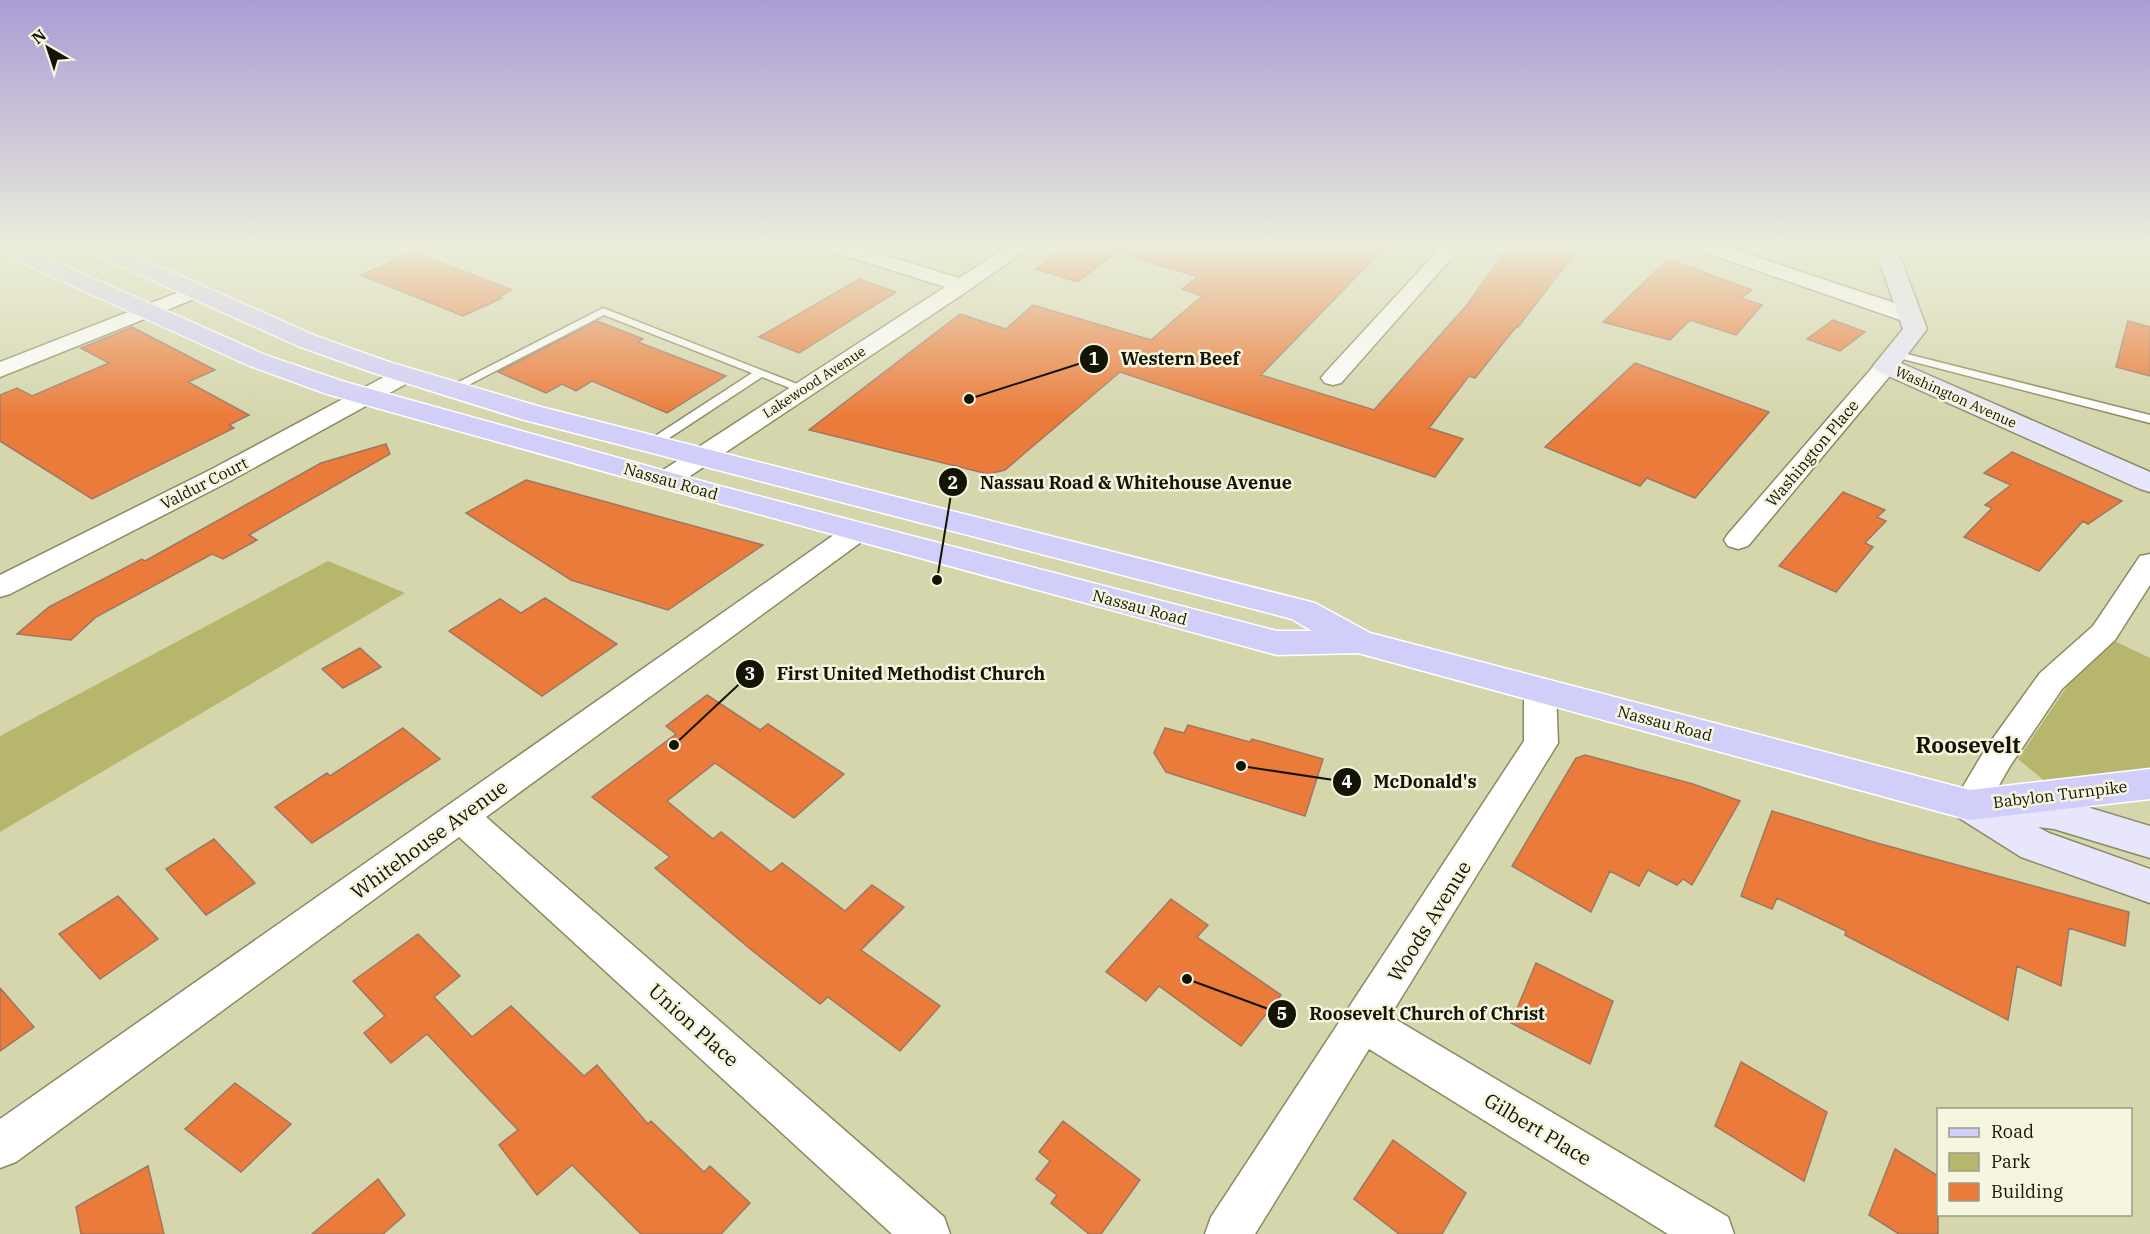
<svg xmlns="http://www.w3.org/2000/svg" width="2150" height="1234" font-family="'IBM Plex Serif',serif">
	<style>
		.green { fill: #b7b66d }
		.building { fill: #eb7b3a; stroke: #9d7764; stroke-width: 1.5 }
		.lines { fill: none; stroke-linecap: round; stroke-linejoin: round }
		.lane-casing { stroke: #8a8a62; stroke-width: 3 }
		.street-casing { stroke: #8a8a62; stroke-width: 3 }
		.secondary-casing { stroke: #8a8a62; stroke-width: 3 }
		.primary-casing { stroke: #fff; stroke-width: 3 }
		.lane { fill: #fff; fill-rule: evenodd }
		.street { fill: #fff; fill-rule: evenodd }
		.secondary { fill: #e8e6fc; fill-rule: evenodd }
		.primary { fill: #d2cefa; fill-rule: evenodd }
		.labels { text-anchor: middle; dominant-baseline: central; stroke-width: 5; stroke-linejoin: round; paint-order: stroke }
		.far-street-label { font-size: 14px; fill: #141405; stroke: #f5f5e0 }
		.street-label { font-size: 16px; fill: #141405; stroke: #f5f5e0 }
		.near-street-label { font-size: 20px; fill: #141405; stroke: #f5f5e0 }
		.district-label { font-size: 22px; font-weight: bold; fill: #141405; stroke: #f5f5e0 }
		.leader { fill: none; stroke: #141405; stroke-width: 2 }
		.callout-dot { fill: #141405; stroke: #f5f5e0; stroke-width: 2 }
		.mark-label { font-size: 18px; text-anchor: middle; font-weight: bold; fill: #fff }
		.callout-label { font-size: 18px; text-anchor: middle; font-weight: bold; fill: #141405; stroke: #f5f5e0; stroke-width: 5; stroke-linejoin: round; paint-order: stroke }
	</style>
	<rect width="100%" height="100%" fill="#d5d6ac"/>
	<!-- green -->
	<path class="green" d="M328,561L405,593L0,832V736Z
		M2102,635L2150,658V770L2047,783L2018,759Z"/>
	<!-- building -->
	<path class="building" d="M1068,246H1386L1261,375L1374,410L1466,306L1502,256L1516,246H1538L1573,256L1518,327L1517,326L1475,378L1469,376L1429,428L1463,439L1435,477L1120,372L1005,470L988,474L809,430L960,314L1006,329L1033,305L1151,340L1202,296L1182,289L1198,277L1117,252L1078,282L1035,269Z
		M414,252L512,290L499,297L502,298L463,316L361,275Z
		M1668,259L1752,290L1741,298L1762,305L1736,335L1690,320L1670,340L1603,322Z
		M859,279L896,292L799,353L759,337Z
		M1833,320L1865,332L1840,351L1807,339Z
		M597,321L643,339L638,342L726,376L667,413L592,381L576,391L562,384L546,393L498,372Z
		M2128,321L2150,327V376L2116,367Z
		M132,327L215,370L188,382L249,415L229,425L234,428L92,499L0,441V395L17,388L32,396L109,363L81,348Z
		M1635,363L1769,412L1695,498L1647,478L1640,486L1545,447Z
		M386,444L390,454L249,535L257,540L223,559L212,554L96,617L71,640L17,634L49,607L142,559L145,561L321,463Z
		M2012,452L2122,501L2088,524L2083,521L2039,571L1964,537L1992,508L1985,505L2011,485L1984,473Z
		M526,480L610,503L763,545L668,610L571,580L466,513Z
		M1843,492L1885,510L1877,517L1886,521L1865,543L1873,547L1836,592L1779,566Z
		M545,598L617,644L542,696L449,631L500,599L521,613Z
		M360,648L381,667L343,688L322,669Z
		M707,695L760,730L768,724L844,774L794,818L715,763L667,801L713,839L721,832L771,872L782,863L845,911L872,885L904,907L861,950L940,1006L900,1051L828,997L820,1004L749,948L655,868L670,857L592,797L676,734L666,726Z
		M1188,725L1250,742L1252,739L1323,759L1305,816L1166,772L1154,753L1165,728L1184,733Z
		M403,728L440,759L312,843L275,807L327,773L330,776Z
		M1585,755L1693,784L1740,801L1692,885L1683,879L1677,885L1648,870L1639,886L1610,871L1591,912L1512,866L1576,758Z
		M1772,811L1877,843L2129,912L2125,946L2069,928L2061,986L2017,966L2008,1020L1845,935L1846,931L1777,898L1772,909L1741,896Z
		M214,839L255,883L206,915L166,869Z
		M118,896L158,939L100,979L59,934Z
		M1171,899L1208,925L1197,937L1281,995L1241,1046L1159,986L1146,1001L1106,972Z
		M418,934L460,976L434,997L472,1037L511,1006L584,1076L597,1065L648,1124L651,1121L704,1172L710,1166L750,1203L721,1234H641L572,1165L537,1195L499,1145L518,1130L427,1034L391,1063L364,1033L385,1016L353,981Z
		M1536,963L1613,1001L1590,1064L1511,1023Z
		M0,988L34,1027L0,1051Z
		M1741,1062L1827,1112L1804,1181L1715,1126Z
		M235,1083L291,1124L241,1172L185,1129Z
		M1063,1121L1140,1180L1101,1234H1089L1051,1203L1057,1195L1036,1179L1050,1161L1039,1152Z
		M1393,1140L1466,1193L1442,1234H1399L1354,1199Z
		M1895,1149L1938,1176V1234H1899L1869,1215Z
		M148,1166L164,1234H81L76,1207Z
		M378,1179L405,1215L383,1234H312Z"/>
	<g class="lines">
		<defs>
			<path id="lane" d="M603,308L810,389L804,393L800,392L762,377L657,446H649L647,443L649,440L752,373L604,315L455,392L451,393L445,389Z
				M1895,351L2150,415V423L1891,356L1889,354Z"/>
			<path id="street" d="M825,246H854L959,278L1009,246H1032L969,290L675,486L666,488L657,486L653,480L657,474L945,287L828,250Z
				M1442,246H1462L1341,383L1333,385L1325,383L1321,378L1325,373Z
				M1695,246H1723L1919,311L1922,316L1919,321L1911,323L1903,321L1698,250Z
				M197,285L204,287L208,291L204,295L0,377V362Z
				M1886,359L1894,361L1898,366L1894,371L1748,546L1738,549L1728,546L1724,540L1728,534L1878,361Z
				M405,368L413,370L417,375L413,380L230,481L10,594L0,597V575L212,469L397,370Z
				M858,522L868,525L872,531L868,537L486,817L944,1217L950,1234H892L459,837L16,1162L0,1168V1119L848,525Z
				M2150,554V585L2115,640L2062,689L2010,766L1982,815L1970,819L1958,815L1952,805L1986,748L2040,673L2093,626L2140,556Z
				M1540,678L1551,682L1556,690L1558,743L1390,1016L1728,1217L1734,1234H1668L1369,1049L1255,1234H1205L1211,1217L1524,741V690L1529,682Z"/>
			<path id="secondary" d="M1874,246H1896L1927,329L1901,363L2150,472V492L2140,489L1877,371L1873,366L1903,329Z
				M1970,790L1986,796L1999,792L2054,797L2150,826V858L2054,829L2038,827L2049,833L2150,869V903L2021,857L1956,816L1951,805L1956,794Z"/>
			<path id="primary" d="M0,246H20L268,356L345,382L712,484L1277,631H1312L1292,619L521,419L371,372L298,346L88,251L85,246H113L316,336L389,362L541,407L1303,600L1315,603L1370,633L1970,790L2150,769V799L1970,820L1358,653L1277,655L692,496L327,394L250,366L0,253Z"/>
		</defs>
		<!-- lane casing -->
		<use href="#lane" class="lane-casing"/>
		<!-- street casing -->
		<use href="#street" class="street-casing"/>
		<!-- secondary casing -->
		<use href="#secondary" class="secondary-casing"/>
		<!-- primary casing -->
		<use href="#primary" class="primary-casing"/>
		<!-- lane -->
		<use href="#lane" class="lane"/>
		<!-- street -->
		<use href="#street" class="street"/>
		<!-- secondary -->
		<use href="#secondary" class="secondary"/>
		<!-- primary -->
		<use href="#primary" class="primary"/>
	</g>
	<!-- sky -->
	<linearGradient id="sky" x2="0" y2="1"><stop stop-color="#a99cd4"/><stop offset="0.59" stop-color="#ecedda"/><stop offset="1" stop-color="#ecedda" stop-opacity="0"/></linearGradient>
	<rect width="2150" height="418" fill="url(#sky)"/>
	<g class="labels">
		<!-- far-street labels -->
		<g class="far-street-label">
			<text transform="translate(814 382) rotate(-33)">Lakewood Avenue</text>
			<text transform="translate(1956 397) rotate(24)">Washington Avenue</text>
		</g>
		<!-- street labels -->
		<g class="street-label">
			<text transform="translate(1812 453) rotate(-50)">Washington Place</text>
			<text transform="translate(671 481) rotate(16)">Nassau Road</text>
			<text transform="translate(204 483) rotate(-27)">Valdur Court</text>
			<text transform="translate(1140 607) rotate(15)">Nassau Road</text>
			<text transform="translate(1665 723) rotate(15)">Nassau Road</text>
			<text transform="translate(2060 794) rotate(-7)">Babylon Turnpike</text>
		</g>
		<!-- near-street labels -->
		<g class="near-street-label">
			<text transform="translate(429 839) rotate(-36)">Whitehouse Avenue</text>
			<text transform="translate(1429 921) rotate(-58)">Woods Avenue</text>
			<text transform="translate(694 1025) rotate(42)">Union Place</text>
			<text transform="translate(1538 1129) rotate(31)">Gilbert Place</text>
		</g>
		<!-- district labels -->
		<g class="district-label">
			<text x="1968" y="744">Roosevelt</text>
		</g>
	</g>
	<!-- callouts -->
	<path class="leader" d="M969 399L1094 359M937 580L953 482M674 745L750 674M1241 766L1347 782M1187 979L1282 1014"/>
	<g class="callout-dot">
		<circle cx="969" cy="399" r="6"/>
		<circle cx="937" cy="580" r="6"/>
		<circle cx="674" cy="745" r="6"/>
		<circle cx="1241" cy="766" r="6"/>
		<circle cx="1187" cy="979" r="6"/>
		<circle cx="1094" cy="359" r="15"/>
		<circle cx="953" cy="482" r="15"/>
		<circle cx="750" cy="674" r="15"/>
		<circle cx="1347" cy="782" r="15"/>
		<circle cx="1282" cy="1014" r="15"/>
	</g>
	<g class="mark-label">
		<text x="1094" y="365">1</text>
		<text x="953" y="489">2</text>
		<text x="750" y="680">3</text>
		<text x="1347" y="788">4</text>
		<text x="1282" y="1020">5</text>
	</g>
	<g class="callout-label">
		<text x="1180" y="365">Western Beef</text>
		<text x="1136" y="489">Nassau Road &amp; Whitehouse Avenue</text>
		<text x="911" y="680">First United Methodist Church</text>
		<text x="1425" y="788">McDonald's</text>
		<text x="1427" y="1020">Roosevelt Church of Christ</text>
	</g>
	<!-- legend -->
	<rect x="1937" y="1108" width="195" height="108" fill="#f5f5e0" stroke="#9b9b88" stroke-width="1.5"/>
	<rect x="1949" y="1128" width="30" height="9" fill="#d2cefa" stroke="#9b9b88" stroke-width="1.5"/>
	<text x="1991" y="1138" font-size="18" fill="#141405">Road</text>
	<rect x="1949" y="1153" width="30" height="18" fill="#b7b66d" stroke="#9b9b88" stroke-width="1.5"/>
	<text x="1991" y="1168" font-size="18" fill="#141405">Park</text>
	<rect x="1949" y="1183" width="30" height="18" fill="#eb7b3a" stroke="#9b9b88" stroke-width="1.5"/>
	<text x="1991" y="1198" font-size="18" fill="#141405">Building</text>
	<!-- north arrow -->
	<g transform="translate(48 48) rotate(321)" stroke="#f5f5e0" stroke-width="4.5" paint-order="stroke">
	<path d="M0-4.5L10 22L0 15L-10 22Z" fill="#141405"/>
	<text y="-9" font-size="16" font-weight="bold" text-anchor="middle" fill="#141405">N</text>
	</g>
</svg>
